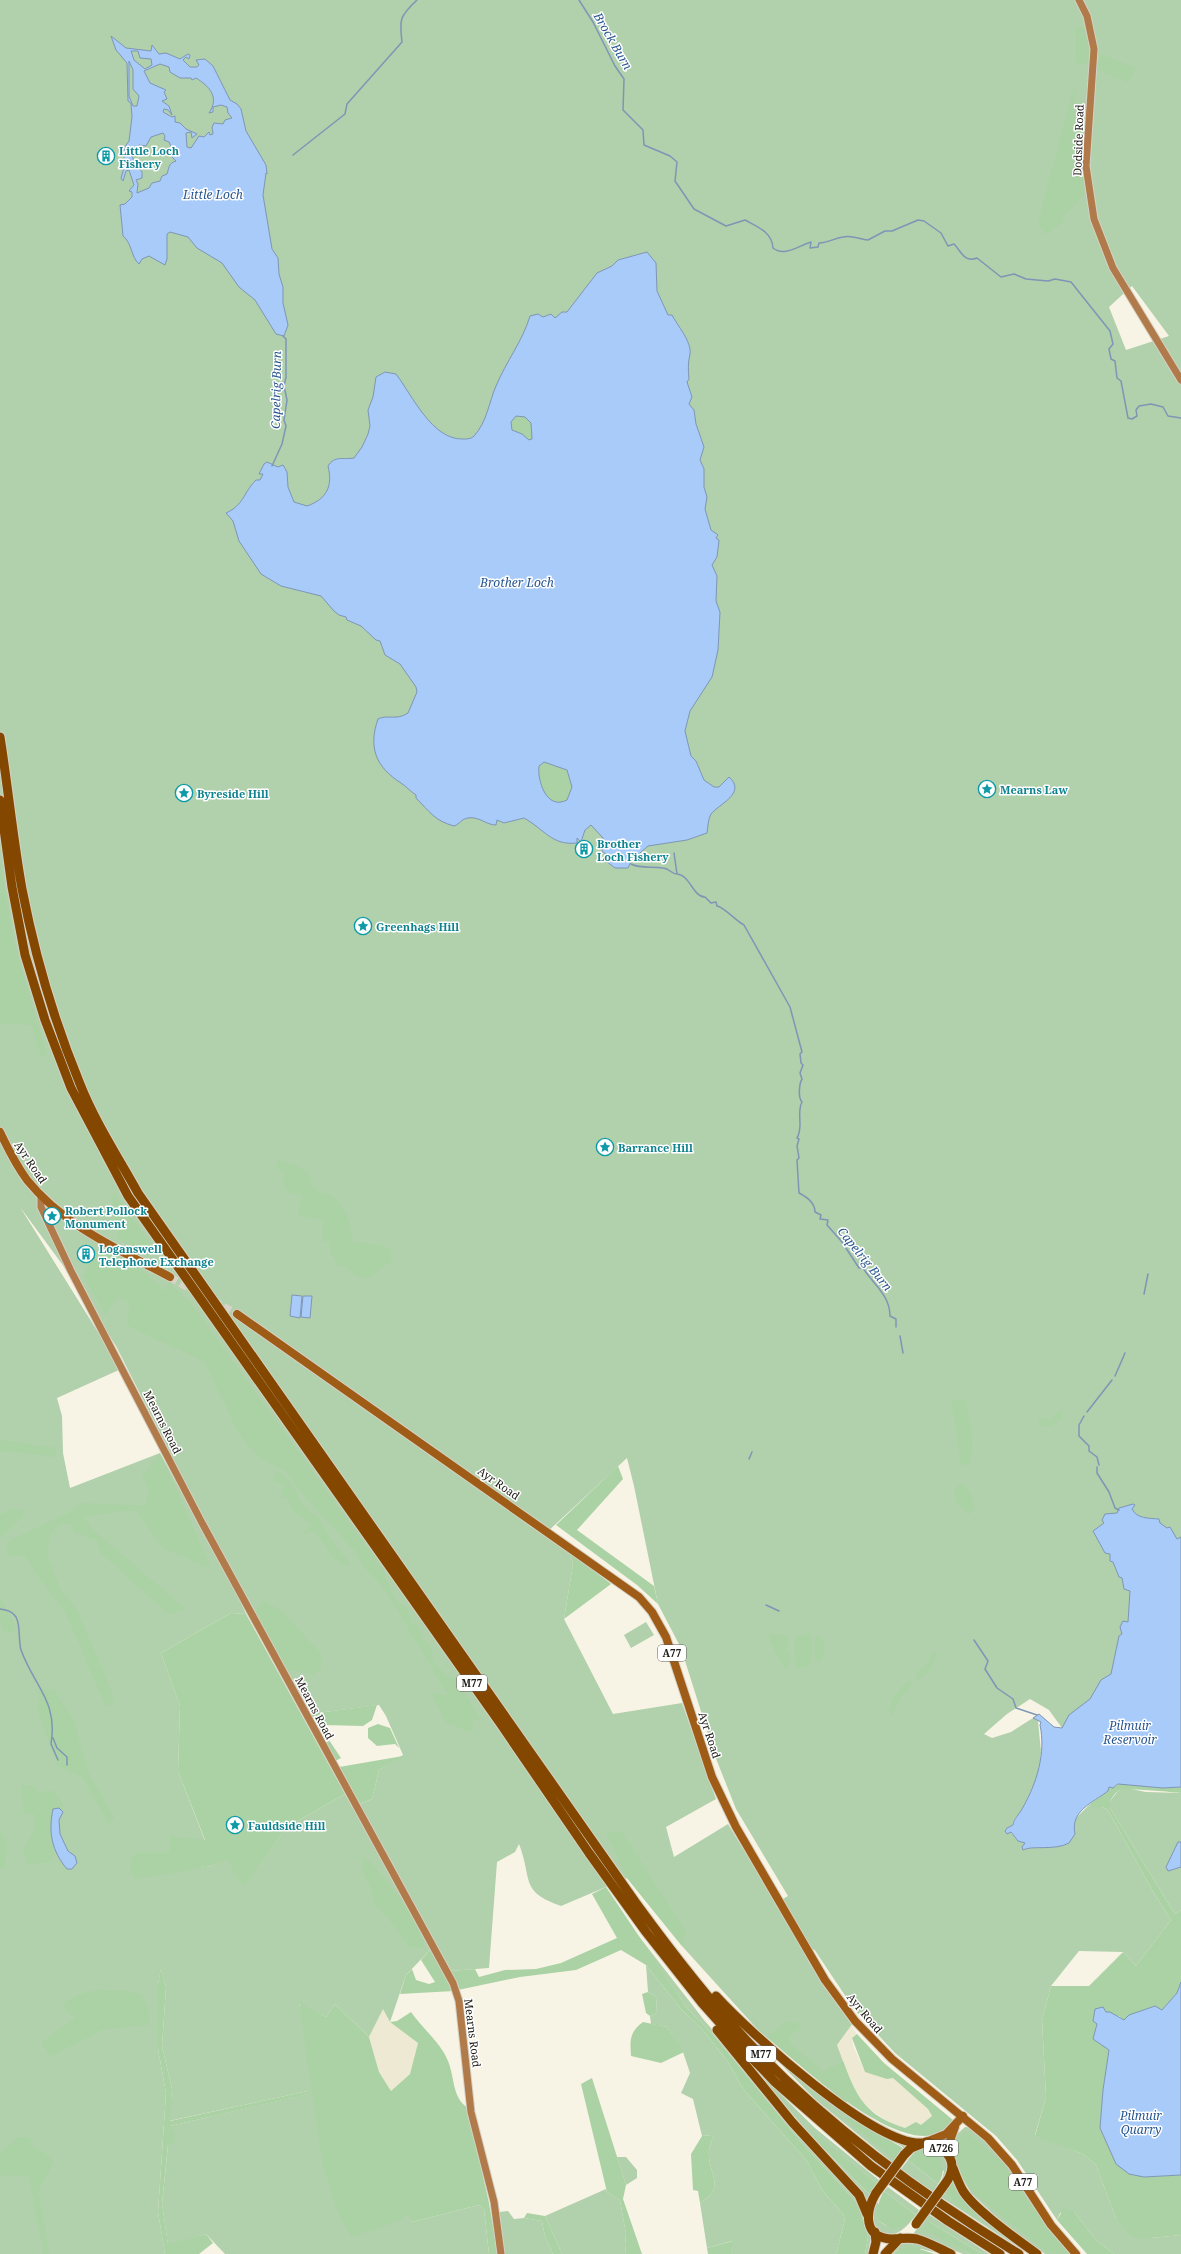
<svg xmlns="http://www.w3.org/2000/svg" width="1181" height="2254" font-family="'Noto Serif',serif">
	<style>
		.built { fill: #eee9d3 }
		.green { fill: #b1d0ac; fill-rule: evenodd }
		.forest { fill: #aad2a4 }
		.water { fill: #a8cbfa; stroke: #7e96b5; fill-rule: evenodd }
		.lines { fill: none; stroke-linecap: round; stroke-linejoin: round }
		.stream { stroke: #7e96b5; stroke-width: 1.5 }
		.primary-tunnel { stroke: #d7d3c6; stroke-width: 8; stroke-dasharray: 8 4; stroke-linecap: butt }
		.secondary-casing { stroke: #d5d1c4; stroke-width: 9 }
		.primary-casing { stroke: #d5d1c4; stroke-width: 10 }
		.highway-casing { stroke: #d5d1c4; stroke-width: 11 }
		.secondary { stroke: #b07a4b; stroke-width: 7 }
		.primary { stroke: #9e5c17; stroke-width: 8 }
		.highway { stroke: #844700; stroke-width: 9 }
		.highway-bridge-casing { stroke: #d5d1c4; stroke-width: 11; stroke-linecap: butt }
		.highway-bridge { stroke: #844700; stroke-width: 9 }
		.labels { text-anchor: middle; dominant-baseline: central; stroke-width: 3; stroke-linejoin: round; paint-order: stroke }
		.shield { fill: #fff; stroke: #5f5e5a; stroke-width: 1 }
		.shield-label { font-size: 10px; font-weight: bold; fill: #1b1914 }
		.street-label { font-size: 11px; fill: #1b1914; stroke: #fff }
		.culture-label { font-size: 11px; font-weight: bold; fill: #0d838f; stroke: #fff; text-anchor: start }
		.water-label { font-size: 12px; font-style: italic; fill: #28568f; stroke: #fff }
	</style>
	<rect width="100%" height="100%" fill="#f8f4e5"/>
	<!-- built -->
	<path class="built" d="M383,2008L390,2022L418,2043L410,2074L391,2091L379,2072L369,2037Z
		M851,2026L857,2034L852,2038L853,2046L865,2072L893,2077L928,2109L932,2116L921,2126L916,2123L905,2128L890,2123L861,2103L854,2091L837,2045Z"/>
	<!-- green -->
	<path class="green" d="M0,0H1181V1697L1062,1728L1049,1710L1030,1699L1007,1714L984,1734L992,1738L1011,1732L1033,1718L1038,1721L1041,1752L1039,1773L1022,1810L1014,1820L1013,1825L1007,1828L1018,1841L1025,1843L1023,1850C1030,1846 1054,1848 1066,1844L1075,1834L1073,1821L1091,1803L1092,1807H1102L1108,1810L1152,1890L1171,1920L1136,1966L1123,1952L1079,1951L1051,1986L1042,2020L1046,2097L1035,2135L1083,2154L1096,2165L1116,2218L1151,2238L1181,2235V2254H1114L1096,2240L1074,2212L1060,2213L1057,2220L1017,2160L996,2136L895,2053L854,2009L814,1949L808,1961L853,2023L837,2045L854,2091L846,2103L759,2031L682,1946L627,1878L561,1906C519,1891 533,1880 519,1844L515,1852L497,1862L489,1968L450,1971L444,1974L430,1950L406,1975L390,2022L383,2009L369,2037L335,2004L326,2017L299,2003L302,2017L412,2222L479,2205L484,2209L489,2254H225L206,2234L168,2245L162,2204L170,2126L308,2094V2091L169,2121L172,2089L162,2046L166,1987L161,1969L158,1984V2049L166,2093L158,2212L165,2254H0ZM1132,286L1169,336L1126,350L1109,307ZM20,1207L62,1264L116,1346L209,1530L310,1714L379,1705L386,1716L403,1755L379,1770L372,1799L352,1807L345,1794L287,1827L243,1886L227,1858L212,1866L183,1870L205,1841L178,1771L180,1706L161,1653L231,1613L246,1614L234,1587L160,1453L70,1488L63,1453L62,1416L57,1398L121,1369ZM627,1458L634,1486L658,1604L681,1648L715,1756L736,1809L788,1896L776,1903L728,1824L674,1857L666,1827L716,1799L682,1703L613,1714L564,1619L573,1564L570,1552L545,1534Z
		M646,1622L654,1635L631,1648L624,1635Z
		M1126,1788L1146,1792L1181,1793V1910L1175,1914L1110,1808V1801L1118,1791Z
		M634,1930L704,2020L860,2201L865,2223L871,2236L868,2254H865L868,2237L858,2204L800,2141L716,2038L687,2008Z
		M646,1965L682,2010L702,2029L728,2062L744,2090L807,2161L822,2190L843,2214L845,2219L836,2254H731L732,2241L707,2248L700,2203C728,2186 707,2175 709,2150C710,2144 713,2141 712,2135L702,2136L693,2099L681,2093L690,2073L683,2052L667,2027L651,2024L650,2016L657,2013L656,1997L648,1992Z
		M764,2047L823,2097L909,2144L893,2163L815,2099ZM850,2117L903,2147V2148L894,2158Z
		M747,2061L815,2128L880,2181L878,2184L815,2135L813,2138L870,2195L867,2201Z
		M965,2127L974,2128L1008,2164L1072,2254H1045L1004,2224L971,2193L956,2167L953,2152L956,2135Z
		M923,2147C940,2147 957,2163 942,2180L944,2171L908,2160L938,2184L933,2192L901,2169L916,2150Z
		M617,2157H626L637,2170V2178L626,2185Z
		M954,2179L960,2191L1035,2254H1029L941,2197L944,2193L964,2209L965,2200L952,2182Z
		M888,2187L919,2210L916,2215L884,2191Z
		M606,2189L607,2192L620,2200L626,2234L625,2245L626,2254H562L545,2216Z
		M882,2196L878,2201L879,2221C892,2231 900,2228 912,2220C896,2241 874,2241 872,2210Z
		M508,2211L514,2219L524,2218L542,2221L545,2237L553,2254H504L499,2212Z
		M928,2214L989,2254H982L928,2221L952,2244L970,2254H963L913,2234Z
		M912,2241L942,2254L921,2249H899L894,2254H890L901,2243Z"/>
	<!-- forest -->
	<path class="forest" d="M1076,25L1085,29L1088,41L1090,65L1076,63Z
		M1101,54L1136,68L1128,82L1096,69Z
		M1075,83V118L1087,120L1084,194L1060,220L1066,221L1045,234L1038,224Z
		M516,416L525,417L531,423L532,439L529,440L522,434L512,430L511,422Z
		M544,762L564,770H567L572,787L567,800C547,811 536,781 539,765Z
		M0,863L14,943L47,1056H41L31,1025L0,1023Z
		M278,1160C297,1168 308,1164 312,1187L323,1195H331C339,1202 346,1212 349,1222C351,1230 349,1235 354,1243L374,1244L390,1249L391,1263L385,1265L369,1278L355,1276L348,1267L337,1265L331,1252L330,1241L323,1242L324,1220L303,1216L298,1212L303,1197L299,1194L289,1193L283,1183L285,1173L276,1166Z
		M111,1195H115L159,1255H147L119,1239Z
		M101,1246L140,1268L165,1291L169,1283L190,1302L382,1568C386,1578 389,1589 395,1598C405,1611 410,1600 409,1623L417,1625L423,1641L430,1646L434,1664L449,1677L458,1681L480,1720H471L473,1725L472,1731C463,1731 453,1724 445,1722L432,1693L449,1696L395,1606L378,1581L364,1567L355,1551L301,1492L287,1472L265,1460L250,1448L239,1433L205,1362L127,1325L130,1301L117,1298L106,1315L83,1276Z
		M961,1399L966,1403C970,1424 976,1445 968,1466L961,1465C956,1444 959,1425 951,1405L954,1400Z
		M1061,1410L1063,1418C1055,1424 1049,1427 1039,1426V1418L1050,1420Z
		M0,1437L1,1440L56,1448V1457L11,1451L0,1452Z
		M160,1454L211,1568L163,1548L136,1510L84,1516L90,1527L184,1608L169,1614L102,1554L96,1540L75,1533L71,1524H59L50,1534L47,1557L61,1591L77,1610L114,1698L112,1705L106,1707L65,1611L40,1579L25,1556L9,1555L6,1548L11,1540L69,1513L81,1503L145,1506C151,1495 150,1487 142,1477Z
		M618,1466L623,1479L577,1530L654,1586L658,1604L637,1585L556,1525Z
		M275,1471C299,1480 295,1510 318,1516C324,1532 337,1549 349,1562L348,1567L334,1558L314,1530L303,1535L307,1528L314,1526L293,1510L286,1496L280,1499L284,1484L274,1480Z
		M960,1484C971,1487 973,1500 974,1511L969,1514L956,1501L955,1489Z
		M14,1509L24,1511L19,1520L0,1538V1515Z
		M570,1552L611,1584L564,1619L573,1564Z
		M0,1597L17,1630L6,1633L0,1622Z
		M265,1602L279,1609L321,1654V1669L314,1675L294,1670L287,1671L254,1614L258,1606Z
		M231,1613L246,1614L345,1794L287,1827L243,1887L227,1859L212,1866L134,1879L130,1865L133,1856L141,1853H170V1836L205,1840L178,1771L180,1706L161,1653Z
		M770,1634L785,1636L789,1639L786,1651L791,1656L786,1671L770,1641Z
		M810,1634L812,1646L810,1665L798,1668L796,1667L795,1640L797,1637Z
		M815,1635C828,1641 827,1651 819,1662L815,1659Z
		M935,1652L937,1654L928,1672L917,1680L916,1675L929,1662L932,1654Z
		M908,1681L914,1683L901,1697L893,1714H891L889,1711L895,1694Z
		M40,1689L53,1690L73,1719L88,1772L114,1818L109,1825L83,1777L58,1766L38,1711Z
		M377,1705L372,1720L363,1726L324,1725L325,1734L341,1758L335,1761L310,1714Z
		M378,1724L390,1728L399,1748L395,1744L377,1746L368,1738V1728Z
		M403,1756L379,1770L372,1799L359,1804L339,1767Z
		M1121,1783L1163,1788L1181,1787V1793C1171,1792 1123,1787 1118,1791C1115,1793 1112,1798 1110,1801V1808L1175,1914L1181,1910V1982L1177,1993L1162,2010L1155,2006L1129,2015L1124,2021L1119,2016L1097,2024L1093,2039L1109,2050L1103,2090L1100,2128L1116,2164L1144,2177L1181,2175V2235L1151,2238L1132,2237L1116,2218L1096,2165L1083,2154L1035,2136L1046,2097L1042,2020L1051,1986H1089L1123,1952L1136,1966L1171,1920L1152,1890L1108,1810L1102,1807H1091V1803L1108,1791L1109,1787L1113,1788Z
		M21,1785L33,1786L38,1793L52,1790L62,1803L63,1812L59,1808L53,1809L54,1852L51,1861L28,1865L23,1850L34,1832L35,1813L24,1814Z
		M621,1831L686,1932L682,1946L627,1878L606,1832Z
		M0,1832L7,1847L4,1869H0Z
		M363,1857L371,1863C392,1889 417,1914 424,1947L418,1948L409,1946L388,1918L375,1905L372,1890L362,1869Z
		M606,1887L687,2008L716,2038L800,2141L858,2204L868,2237L865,2254H836L845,2219L843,2214L822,2190L807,2161L744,2090L728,2062L702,2029L682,2010L646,1965L621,1950L576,1970L520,1977L458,1990L450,1971L475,1969L479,1977L505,1970L536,1969L561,1963L617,1938L592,1894Z
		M430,1950L454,1991L400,1994L406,1975L412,1969L416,1980L429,1984L435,1982L421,1960Z
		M161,1968L166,1987L162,2046L172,2089L170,2121L308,2091L309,2094L170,2126L175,2136L173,2143L168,2145L162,2204L168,2244L206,2234L213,2243L199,2254H165L158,2212L166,2093L158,2049V1984Z
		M92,1990L124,1991L141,1994C149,2005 149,2012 148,2025L104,2029L50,2056L42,2042L76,2018L63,2006L68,2000Z
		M648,1992L656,1997L657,2013L650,2016L646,2013L642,1994Z
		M299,2002L326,2017L335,2004L369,2037L379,2072L391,2091L410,2074L418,2043L390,2022L397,2021L411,2012C422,2028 441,2043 448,2061C455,2078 452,2098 468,2108L489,2203L498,2254H489L484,2209L479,2205L412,2222L407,2214L399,2221L351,2237L337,2210L323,2165Z
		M787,2021L797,2023L801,2028L789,2036L791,2044L823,2072L843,2061C857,2098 865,2115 905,2128L916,2122L921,2125L932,2116L928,2109L893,2078L887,2079L865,2072L852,2038L857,2034L884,2063L953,2120C920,2178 797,2062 767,2037Z
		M643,2022L667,2027L684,2052L661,2063L631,2056C630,2041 629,2032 643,2022Z
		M592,2078L626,2185L623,2199L642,2254H626L625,2245L626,2234L620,2200L607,2192L581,2084Z
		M850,2117L903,2148L894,2159L846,2120Z
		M964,2130L1003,2163L1022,2194L1069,2254L1048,2253L975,2194L964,2180L958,2163L955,2148Z
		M815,2134L878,2184L870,2195L813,2138Z
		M712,2135C713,2141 710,2144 709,2150C707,2175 728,2186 700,2203L698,2191L693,2190L691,2154L702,2136Z
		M18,2137L30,2138L33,2148L45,2153L54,2161L38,2191L49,2254H44L29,2176L0,2175V2154Z
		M921,2153L937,2156C944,2165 945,2174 938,2184L908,2160L914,2154Z
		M952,2182L965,2200L981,2216C969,2218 953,2200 944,2193Z
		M884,2191L916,2215C910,2223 902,2228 892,2229L879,2221C876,2209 878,2202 884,2191Z
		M1064,2208L1074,2212L1096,2240L1114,2254H1087L1057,2220Z
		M527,2213L545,2216L562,2254H553L545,2237L542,2221L524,2218Z
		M928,2221L982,2254H970L922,2229Z
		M733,2241L731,2254H708L707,2248Z
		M910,2246L935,2254H894L899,2249Z"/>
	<!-- water -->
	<path class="water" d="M111,36L126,48L151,51L152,45L159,54L166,53L180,59L188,54L190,55L189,59L186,57L183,60L190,67H197L199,65L196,60L205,59L213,66L230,100L237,104L241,109L246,131L266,165L267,174L266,173L263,195L272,249L278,258L279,274L283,287V303L288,325L284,336L276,334L255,300L239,287L222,263L197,248L188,237L170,232L167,234V259L165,265L149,256L142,259L139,264C131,257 132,243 123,236L120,205L125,204L132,197V192L129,191L134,185L129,170L126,171L123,181L121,178L124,168V148L129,141L132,117L131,103L128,101L127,63L116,50ZM131,51H138L140,58L151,59L152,65L145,69L134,60ZM129,61L133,70V89L139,96L137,106H133L129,96ZM160,64L169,67L170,72L180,78H191L192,80L196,78C209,86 220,97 209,113L213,112V107L221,105L227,107L228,113L232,118L225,120L223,124L214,123L212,127L213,134L210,135L209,132L204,137L199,136L191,148L187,147L186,133L191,132L192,138L197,134L186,129L180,123L175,122V116L172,117L163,112L164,109L168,110L172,115L169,106L162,101L167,99L164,92L166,90L150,83L144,71ZM163,133L165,136L164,140L169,142L174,153L172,157L176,161C168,163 169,169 167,174L162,176L160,181L152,183L149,188L137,193L138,184L136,180L142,178V172L134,162L132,155L137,151L139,145L146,146L151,137Z
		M647,252L656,263L657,291L668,315H672C677,325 692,342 690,354C688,362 688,370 689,379L687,382L692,397L689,404L694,410L696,424L704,447L700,460L704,469V487L707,497L705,509L711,530L718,535L716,538L719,540L717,557L712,565L717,576L716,601L720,612L718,650L712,677L690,711L685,731L691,756L696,761L704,780L714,787H719L729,777C747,793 719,804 711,814C708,819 708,827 707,833L687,840L648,846L632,860L628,868H615L607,862L609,856L603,852L602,853L603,838L591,825L585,830L581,842L577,838V843C552,846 544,829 524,818L504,823L497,820L496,825C486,825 479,816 468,818C461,819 460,824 454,826C435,821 430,812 416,798V795C411,792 407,787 401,783C376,767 368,748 378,719C388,714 396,721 408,713L417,692L416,687L400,664L385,655L380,641L376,640L361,626L347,620L346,617L339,615L334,611L321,596L281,586L261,574L239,541L233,521L226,513C244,505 243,493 256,480H260L263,474H259L264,464L267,462L278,467L283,465L287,472L288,487L294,502L307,506C327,499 333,486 328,466C335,455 343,460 354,458L362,447L368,434L370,426L368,410L373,397L376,377L385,372L396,374C412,395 432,440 463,439C467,439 471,439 474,436C487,422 489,402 496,386C506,362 523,340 530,316L538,314L543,317L551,314L555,318L562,312H567L597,273L612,266L618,260ZM516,416L525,417L531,423L532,439L529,440L522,434L512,430L511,422ZM544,762L567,770L572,787L567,800C546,811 537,779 539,766Z
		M292,1295L302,1296L300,1318L290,1316Z
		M303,1296H312L310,1318L301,1317Z
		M1133,1504L1135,1505L1132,1509C1137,1519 1149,1518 1159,1519L1160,1523L1167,1528L1170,1527L1177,1539L1181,1537V1787L1163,1788L1118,1784L1113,1788L1109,1787L1108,1791C1092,1803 1070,1811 1075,1834L1069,1843C1055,1851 1031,1845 1023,1850L1022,1847L1025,1843L1018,1841L1011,1832L1007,1834L1005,1831L1007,1828L1013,1825C1014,1818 1019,1815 1022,1809C1037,1783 1046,1753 1040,1725L1041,1722L1033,1718L1039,1714L1054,1727L1062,1728L1069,1715L1090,1699L1101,1680L1111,1674L1119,1636L1122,1634L1120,1627L1123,1621L1128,1622L1130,1591L1124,1589L1122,1578L1119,1577L1113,1562L1110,1561V1554L1105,1553L1093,1531L1104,1523L1102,1520L1105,1514L1117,1513L1119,1508Z
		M59,1808L63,1812L59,1820L60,1834L68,1851L75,1856L77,1863L72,1869H67C52,1851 48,1833 53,1809Z
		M1178,1842H1181V1867L1168,1871L1166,1867Z
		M1181,1982V2175L1144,2177L1129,2174L1116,2164L1100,2128L1103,2090L1109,2050L1093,2039L1097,2024L1093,2021L1095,2009L1103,2007L1106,2012H1110L1124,2020L1129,2015L1155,2006L1162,2010L1177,1993Z"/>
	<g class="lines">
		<!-- stream -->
		<path class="stream" d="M579,0L593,22L615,66L624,79L623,110L643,130L644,145L670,156L677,162L675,181L694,209L726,226L745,220C758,227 772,232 773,248C784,257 798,246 811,242L810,248L818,247L819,243C829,243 834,238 843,237C852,235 859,239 868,240L885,231H892L918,220L924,221L941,233L948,246L954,244C961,251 964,263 977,258L1001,277L1014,274L1026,279L1048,281L1055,279L1071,282L1110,331L1113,344L1109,349L1111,359L1115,361L1117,378L1121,381L1128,418L1132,419L1137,416L1136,410L1139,406L1151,404L1163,407L1168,416L1181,418
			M293,155L345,114L347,104L402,42C399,19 400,16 417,0
			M272,466L282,444L286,426L284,420L287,400L284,386L286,377V339L283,336
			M674,853L677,874C690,875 693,897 705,897L711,903L716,902L717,906C724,907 736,921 744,925L790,1007L802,1052L800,1054L801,1063L803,1065L800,1073L802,1079C799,1084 798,1098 802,1102C796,1113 804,1127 797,1138L799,1139L797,1146L799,1158L797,1160L799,1193C807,1197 815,1203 815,1212L821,1215L820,1219L828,1220L827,1225L842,1242L859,1268H863C873,1284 890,1295 890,1316L896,1319V1327
			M631,864C641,869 652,866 663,868C669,868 671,874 677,874
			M1144,1294L1148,1274
			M900,1336L903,1353
			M1115,1376L1125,1353
			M1087,1412L1112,1380
			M1084,1416L1079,1425V1436L1089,1446V1451L1097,1457L1099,1465
			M749,1459L752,1452
			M1097,1467V1473L1109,1492L1115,1508L1119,1510
			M766,1605L779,1611
			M0,1609C7,1610 12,1611 16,1617C21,1626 18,1640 21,1650C35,1688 58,1701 51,1744L58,1760
			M974,1640L988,1661L985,1669L997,1688L1013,1699L1016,1708L1037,1715
			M53,1738L57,1748L67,1757V1765"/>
		<!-- primary-tunnel -->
		<path class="primary-tunnel" d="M170,1277L196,1292
			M213,1301L237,1314"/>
		<defs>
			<path id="secondary" d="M1079,0L1087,16L1094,49L1086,166L1094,219L1113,268L1181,380
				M41,1195V1207L71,1271L201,1521L453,1983L459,2001L471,2112L494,2202L501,2254"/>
			<path id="primary" d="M0,1132C8,1149 16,1165 27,1180C64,1226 120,1250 170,1277
				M237,1314L639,1597L652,1612L666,1637L712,1777L736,1827L825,1980L855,2021L892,2059L988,2138L1012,2165L1051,2225L1076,2254
				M926,2142L946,2134L963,2116
				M948,2154L950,2141L955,2127"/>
			<path id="highway" d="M0,737C8,787 13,839 22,889C35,956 54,1021 80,1084C95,1122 118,1157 138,1193L636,1903C671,1951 707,1998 748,2042C828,2126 920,2194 1019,2254
				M0,800L12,887L25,955L45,1020L71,1088L128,1196L500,1723L589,1853L646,1932L702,2003L744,2050L775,2082L871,2166L948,2221L1000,2254
				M716,1996C749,2032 875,2147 923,2143
				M717,2030L792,2122L859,2195L867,2214
				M904,2155L911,2148L926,2142C949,2147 960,2164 945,2184
				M953,2168C956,2176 959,2184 963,2191C975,2210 1018,2240 1037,2254
				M876,2193C865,2212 863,2238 892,2239C901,2239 908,2237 917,2239C928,2242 940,2249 951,2254
				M873,2254L876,2242L875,2232
				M885,2254L900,2238"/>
		</defs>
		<!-- secondary casing -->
		<use href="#secondary" class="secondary-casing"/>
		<!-- primary casing -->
		<use href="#primary" class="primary-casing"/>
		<!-- highway casing -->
		<use href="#highway" class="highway-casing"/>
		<!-- secondary -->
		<use href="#secondary" class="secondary"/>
		<!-- primary -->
		<use href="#primary" class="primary"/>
		<!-- highway -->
		<use href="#highway" class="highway"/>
		<defs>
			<path id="highway-bridge" d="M876,2193L904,2155
				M916,2224L945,2184"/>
		</defs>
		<!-- highway-bridge casing -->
		<use href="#highway-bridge" class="highway-bridge-casing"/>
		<!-- highway-bridge -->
		<use href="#highway-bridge" class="highway-bridge"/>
	</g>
	<!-- icons -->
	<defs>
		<symbol id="building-ring" viewBox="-11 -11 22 22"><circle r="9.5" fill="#fff" stroke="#0f9aa8" stroke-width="1.5"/><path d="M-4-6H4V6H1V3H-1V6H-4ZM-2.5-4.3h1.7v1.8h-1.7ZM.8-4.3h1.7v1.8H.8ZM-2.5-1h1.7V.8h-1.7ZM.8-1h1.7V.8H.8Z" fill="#0f9aa8"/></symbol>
		<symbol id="sight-ring" viewBox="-11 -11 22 22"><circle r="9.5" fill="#fff" stroke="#0f9aa8" stroke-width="1.5"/><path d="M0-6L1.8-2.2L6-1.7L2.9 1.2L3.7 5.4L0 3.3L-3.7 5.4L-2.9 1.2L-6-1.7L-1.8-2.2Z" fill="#0f9aa8"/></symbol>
	</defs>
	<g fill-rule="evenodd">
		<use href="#building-ring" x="96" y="146" width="20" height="20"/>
		<use href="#sight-ring" x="977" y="779" width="20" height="20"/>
		<use href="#sight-ring" x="174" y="783" width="20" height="20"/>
		<use href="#building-ring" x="574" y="839" width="20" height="20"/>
		<use href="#sight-ring" x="353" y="916" width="20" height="20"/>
		<use href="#sight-ring" x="595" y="1137" width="20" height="20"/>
		<use href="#sight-ring" x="42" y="1206" width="20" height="20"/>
		<use href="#building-ring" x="76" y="1244" width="20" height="20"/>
		<use href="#sight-ring" x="225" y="1815" width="20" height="20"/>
	</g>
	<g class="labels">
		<!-- shield labels -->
		<g class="shield">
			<rect x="658" y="1645" width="28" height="16" rx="3"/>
			<rect x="457" y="1675" width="30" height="16" rx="3"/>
			<rect x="746" y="2046" width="30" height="16" rx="3"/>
			<rect x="924" y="2140" width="34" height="16" rx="3"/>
			<rect x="1009" y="2174" width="28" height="16" rx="3"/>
		</g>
		<g class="shield-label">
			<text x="672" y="1653">A77</text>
			<text x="472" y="1683">M77</text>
			<text x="761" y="2054">M77</text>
			<text x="941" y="2148">A726</text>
			<text x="1023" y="2182">A77</text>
		</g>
		<!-- street labels -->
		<g class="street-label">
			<text transform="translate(1078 140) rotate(-88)">Dodside Road</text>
			<text transform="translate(31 1162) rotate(56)">Ayr Road</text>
			<text transform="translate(163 1422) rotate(63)">Mearns Road</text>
			<text transform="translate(499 1483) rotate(35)">Ayr Road</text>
			<text transform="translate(315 1708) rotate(62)">Mearns Road</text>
			<text transform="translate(710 1735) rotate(72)">Ayr Road</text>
			<text transform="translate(865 2013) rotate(50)">Ayr Road</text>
			<text transform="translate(473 2033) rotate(83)">Mearns Road</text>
		</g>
		<!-- culture labels -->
		<g class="culture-label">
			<text x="119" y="150">Little Loch<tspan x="119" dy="13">Fishery</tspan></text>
			<text x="1000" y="789">Mearns Law</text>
			<text x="197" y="793">Byreside Hill</text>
			<text x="597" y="843">Brother<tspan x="597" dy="13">Loch Fishery</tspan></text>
			<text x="376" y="926">Greenhags Hill</text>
			<text x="618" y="1147">Barrance Hill</text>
			<text x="65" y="1210">Robert Pollock<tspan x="65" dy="13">Monument</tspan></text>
			<text x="99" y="1248">Loganswell<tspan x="99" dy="13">Telephone Exchange</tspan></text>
			<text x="248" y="1825">Fauldside Hill</text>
		</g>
		<!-- water labels -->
		<g class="water-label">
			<text transform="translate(613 41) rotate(60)">Brock Burn</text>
			<text x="213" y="194">Little Loch</text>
			<text transform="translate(276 390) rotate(-89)">Capelrig Burn</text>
			<text x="517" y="582">Brother Loch</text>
			<text transform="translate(865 1259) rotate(51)">Capelrig Burn</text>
			<text x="1130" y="1725">Pilmuir<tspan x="1130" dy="14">Reservoir</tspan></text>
			<text x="1141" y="2115">Pilmuir<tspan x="1141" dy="14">Quarry</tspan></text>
		</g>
	</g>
</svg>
